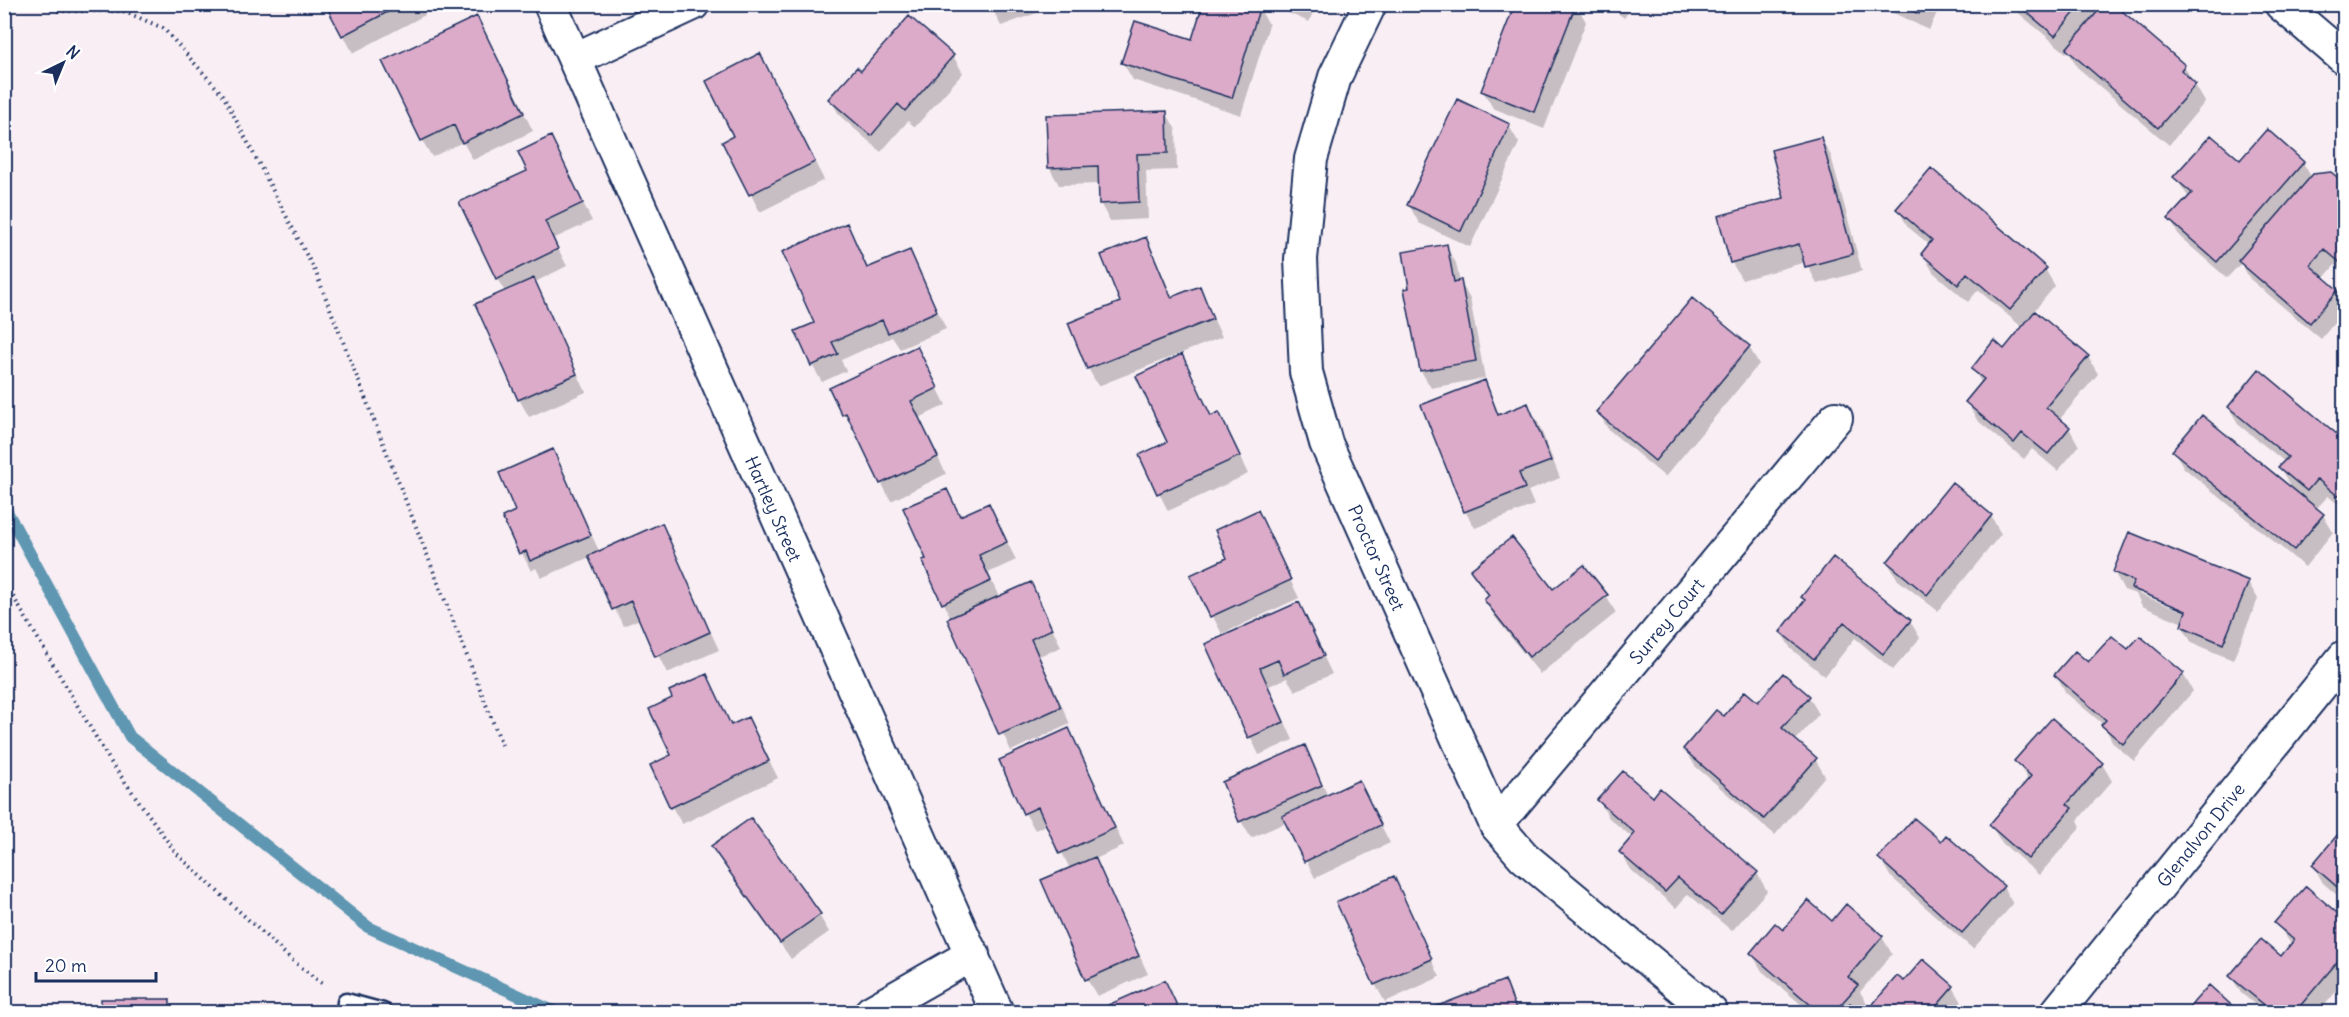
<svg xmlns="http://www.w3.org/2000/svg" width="2349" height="1017" font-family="Delius,sans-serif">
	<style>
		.shadow { fill: #0003; fill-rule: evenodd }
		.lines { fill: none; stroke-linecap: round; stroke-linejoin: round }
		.stream { stroke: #5f96b1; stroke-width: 12 }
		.building { fill: #dcabca; stroke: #1b2f5e; stroke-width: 1.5 }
		.service-casing { stroke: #1b2f5e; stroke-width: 21 }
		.minor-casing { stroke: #1b2f5e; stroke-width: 36 }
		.path { stroke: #1b2f5e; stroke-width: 4; stroke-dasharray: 1.5 4.5; stroke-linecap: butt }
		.service { stroke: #fff; stroke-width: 16 }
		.minor { stroke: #fff; stroke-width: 32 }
		.labels { text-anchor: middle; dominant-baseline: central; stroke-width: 5; stroke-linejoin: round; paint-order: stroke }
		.street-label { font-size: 18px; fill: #1b2f5e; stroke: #fff }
	</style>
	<rect width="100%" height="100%" fill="#f8eef4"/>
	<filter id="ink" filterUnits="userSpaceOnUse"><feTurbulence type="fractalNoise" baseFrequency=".0167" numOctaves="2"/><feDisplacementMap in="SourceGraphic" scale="12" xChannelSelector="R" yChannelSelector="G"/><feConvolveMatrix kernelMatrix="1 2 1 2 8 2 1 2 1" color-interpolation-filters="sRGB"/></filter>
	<g filter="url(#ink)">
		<!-- shadow -->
		<path class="shadow" d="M327,4H420L425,15L353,53Z
			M990,4H1062L1001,26Z
			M1204,4H1249L1259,8L1269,25L1241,115L1133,80L1123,63L1193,41Z
			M1268,4H1316L1309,22Z
			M1517,4H1576L1586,22L1544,129L1493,108L1483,91Z
			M1607,4H1635L1624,18Z
			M1713,4H1766V6L1716,9Z
			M1875,4H1941L1929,30Z
			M2008,4H2096L2100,11L2184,66L2205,102L2169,145L2077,67L2068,50L2066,53Z
			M477,18L533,131L473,160L463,142L432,157L422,140Z
			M953,56L963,73L915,127L908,121L881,152L840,116L830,99L861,73Z
			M770,73L824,180L760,212L724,143L735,137Z
			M1166,112L1176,130L1177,170L1146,171L1148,219L1110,221L1100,203V184L1059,185L1049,167Z
			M1509,126L1519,143L1470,247L1419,223L1409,205Z
			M551,138L592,221L553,239L567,266L535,282L586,392L529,417L519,399L505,292L497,278L529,171Z
			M1821,138L1831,156L1862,271L1817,284L1806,262L1742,280L1732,263L1719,217L1786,199Z
			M2240,162L2303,163L2312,178L2341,182L2344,188V273L2335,265L2323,279L2337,291L2344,304V311L2321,339L2250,279L2241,263L2227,278L2180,237L2170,220L2189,198L2175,177Z
			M1898,209L2045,269L2055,286L2034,311L2088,357L2098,374L2059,420L2069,428L2079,446L2058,471L2032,449L2024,459L1977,420L1967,402L1982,384L1973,369L2004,351L2023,328L1978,290L1968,302L1933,272L1923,254L1930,245L1908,227Z
			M847,225L869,270L910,251L946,329L900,349L892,337L841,360L846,371L822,382L812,365L816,323Z
			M1146,239L1173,298L1199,288L1222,337L1098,386L1088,368L1122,303Z
			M1446,246L1456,263L1460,282L1470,299L1485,378L1431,388L1421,371L1411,289Z
			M1749,347L1759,364L1665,477L1608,429L1598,412Z
			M1182,356L1212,418L1219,414L1248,474L1168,511L1141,456L1169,443Z
			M926,365L946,405L919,418L946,474L891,501L831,388Z
			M2259,371L2344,442V509L2328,496L2316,509L2323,515L2333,532L2305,567L2184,468L2174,451L2293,490L2280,468L2285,462L2239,425L2229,408Z
			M1484,382L1500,416L1528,405L1538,422L1560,478L1528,491L1534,505L1475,528L1465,511Z
			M552,451L600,553L661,525L719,650L667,673L640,619L623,626L590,557L541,578L536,568L531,571L504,517L517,511Z
			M989,505L1016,560L988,573L999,597L1030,584L1040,601L1061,647L1039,656L1070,724L1011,751L944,603L928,559L960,517Z
			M1258,512L1299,598L1222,634L1192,576L1229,558Z
			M1991,516L2001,534L1938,611L1898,580L1888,563Z
			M1472,570L1553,591L1606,596L1616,613L1540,674L1495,617L1486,600L1489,597Z
			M2114,572L2248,582L2258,599L2233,660L2192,643L2182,626L2183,623L2142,606L2136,594L2124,590ZM2139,590L2194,613L2193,615L2139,594Z
			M1803,597L1910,621L1920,638L1893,670L1855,638L1825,676L1791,649L1781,632L1806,602Z
			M1298,604L1332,674L1295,691L1287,678L1269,686L1293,740L1259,755L1207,645Z
			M2140,638L2183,674L2193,691L2134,761L2113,743L2104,725L2066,693L2056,675L2129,651Z
			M706,676L732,726L748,719L778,778L682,824L672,807L674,698Z
			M1809,697L1819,714L1795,741L1815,759L1825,776L1775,835L1695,766L1685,749L1724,718L1758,705Z
			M1069,730L1124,846L1095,859L1148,974L1097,996L1087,979L1070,869L1048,824L1035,830L1025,813Z
			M1304,747L1328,796L1359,782L1390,843L1315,878L1287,822L1251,838L1241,821Z
			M2016,761L2102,764L2112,781L2078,820L2081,827L2039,875L2001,842L1991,825L2029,781Z
			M1660,790L1757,873L1767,891L1732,931L1688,894L1676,908L1631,870L1621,852L1633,838L1609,818L1599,801L1653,799Z
			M2344,829V901L2323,883L2313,865Z
			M1941,843L2003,887L2013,904L1973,949L1890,876L1880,858Z
			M713,846L819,915L829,932L791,959Z
			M1393,878L1440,977L1385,1002L1375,984Z
			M2306,888L2344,920V982L2319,1012H2264L2241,993L2231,976L2281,958L2292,945L2276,923Z
			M1832,923L1882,937L1892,954L1860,992L1867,1003L1859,1012H1810L1762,971L1752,954L1783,932Z
			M1897,978L1904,984L1953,987L1963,1004L1956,1012H1868Z
			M1165,981L1181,1012H1113L1110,1006Z
			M1504,982L1519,1012H1439L1437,1008Z
			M2209,987L2237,1012H2187Z
			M102,1001H169L176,1012H102Z"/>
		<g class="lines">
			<!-- stream -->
			<path class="stream" d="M4,506L130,737L368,927L555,1012"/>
		</g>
		<!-- building -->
		<path class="building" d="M325,4H403L342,36Z
			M1203,4L1260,6L1232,98L1121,63L1135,21L1192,39Z
			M1515,4H1576L1534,112L1481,91Z
			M1899,4H1923L1919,14Z
			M2017,4H2082L2055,36Z
			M2104,4H2114L2185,65L2181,70L2196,84L2158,128L2066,49Z
			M477,16L524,113L462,143L454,125L421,141L382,61Z
			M909,16L954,55L905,111L898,104L871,136L828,99L857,67L861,71Z
			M760,53L815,162L749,195L722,142L733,136L706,81Z
			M1457,99L1510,124L1461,231L1407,205Z
			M1167,111L1168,153L1137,154L1139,202L1099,204L1098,166L1048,168L1046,115Z
			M2267,129L2304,162L2217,262L2168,219L2192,193L2173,177L2211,135L2240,160Z
			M551,136L583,203L545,221L558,249L496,279L459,202L527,171L518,152Z
			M1821,137L1853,254L1805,267L1799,244L1730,263L1718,216L1784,198L1771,150Z
			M1931,168L2047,268L2010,310L1967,273L1958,285L1921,254L1932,240L1896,209Z
			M2331,172L2342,181V193L2344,196V266L2324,249L2310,265L2338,290L2310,323L2238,261L2313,174Z
			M847,223L867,268L910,250L937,311L888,333L882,320L832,342L838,354L811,366L795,331L814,323L782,252Z
			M1146,237L1171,297L1200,286L1213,319L1087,369L1068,323L1120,302L1101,255Z
			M1447,244L1454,282L1461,280L1476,361L1420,371L1404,289L1409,288L1403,252Z
			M534,278L577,374L518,400L475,304Z
			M1692,298L1750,346L1655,461L1596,412Z
			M2035,311L2089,356L2046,407L2070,427L2048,454L2022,433L2014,443L1965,402L1984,379L1971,369L1994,340L2004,349Z
			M917,346L938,388L911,401L938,457L880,484L846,413L842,415L829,388Z
			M1182,354L1211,416L1219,412L1240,456L1157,494L1139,455L1167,442L1136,376Z
			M2259,369L2344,440V488L2338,496L2317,479L2307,491L2278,467L2288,457L2228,407Z
			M1485,380L1498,415L1528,403L1551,461L1519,473L1525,488L1464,512L1421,405Z
			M2202,415L2324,514L2294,550L2172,451Z
			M553,449L591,535L530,561L526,551L519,554L502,517L515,511L499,473Z
			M1952,482L1992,515L1927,595L1887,562Z
			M947,489L960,516L989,503L1007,542L979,555L991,581L942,604L922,560L926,559L903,508Z
			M1258,510L1291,580L1210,617L1190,575L1227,558L1215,530Z
			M662,523L710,632L655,657L631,601L612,610L588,556Z
			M2129,532L2249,581L2223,644L2181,626L2186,611L2131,588L2134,581L2113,572Z
			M1512,537L1553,589L1584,565L1608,595L1529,657L1484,600L1489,595L1470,570Z
			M1833,557L1911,620L1883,654L1844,622L1814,659L1780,632L1805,600L1801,597Z
			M1031,582L1052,629L1031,639L1061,707L999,735L947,619Z
			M1299,602L1324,656L1284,674L1278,660L1260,668L1284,722L1248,738L1205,644Z
			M2112,636L2128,649L2140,636L2184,673L2123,744L2101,725L2106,720L2054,675L2075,651L2088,662Z
			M1783,673L1810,696L1782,728L1817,758L1764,819L1683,749L1716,710L1724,716L1745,691L1758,702Z
			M707,674L731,725L748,717L769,761L670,808L650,765L671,755L649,709L672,698L669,691Z
			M2052,718L2103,763L2067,804L2072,808L2028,859L1989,825L2031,776L2014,761Z
			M1069,728L1115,828L1059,854L1038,807L1023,814L999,760Z
			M1305,745L1322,785L1239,822L1222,782Z
			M1623,771L1653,797L1660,788L1758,872L1721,915L1678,878L1665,892L1619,852L1635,833L1597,800Z
			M1359,780L1381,825L1304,862L1282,816Z
			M751,818L821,914L780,943L711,846Z
			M1914,818L1941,841L1946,835L2004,886L1962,933L1878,858Z
			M2344,827V893L2312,865Z
			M1095,857L1139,956L1085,980L1041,880Z
			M1394,876L1432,959L1374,985L1336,902Z
			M2306,886L2344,919V954L2295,1012H2273L2229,976L2261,939L2281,956L2294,940L2274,923Z
			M1808,900L1832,921L1846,904L1883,936L1848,977L1858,985L1834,1012H1819L1750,953L1775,923L1783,930Z
			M1923,959L1954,986L1935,1008L1940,1012H1866L1897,976L1904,981Z
			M1165,980L1180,1012H1112L1108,1005Z
			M1505,980L1517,1012H1437L1435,1007Z
			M2209,985L2239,1012H2185Z
			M101,999H170V1012H101Z
			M1850,1003L1861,1012H1842Z"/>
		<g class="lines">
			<defs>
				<path id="service" d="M345,1012L346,1002L383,1012"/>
				<g id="minor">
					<path id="s1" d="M550,4L997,1012"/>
					<path id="s2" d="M1370,4L1335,77L1311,159L1301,259L1306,372L1326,443L1496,825L1524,857L1711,1012"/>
					<path d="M2281,4L2344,58"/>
					<path d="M575,59L693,4"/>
					<path id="s3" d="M1496,825L1836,418"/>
					<path d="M871,1012L973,954"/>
					<path id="s4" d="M2057,1012L2344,657"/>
				</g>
			</defs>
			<!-- service casing -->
			<use href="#service" class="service-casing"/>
			<!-- minor casing -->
			<use href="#minor" class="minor-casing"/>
			<!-- path -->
			<path class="path" d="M48,4L56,11H123L163,28L223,95L316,273L502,745
				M4,581L110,761L176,853L292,960L324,985"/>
			<!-- service -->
			<use href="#service" class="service"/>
			<!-- minor -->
			<use href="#minor" class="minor"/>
		</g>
	</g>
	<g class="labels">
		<!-- street labels -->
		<g class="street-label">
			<text stroke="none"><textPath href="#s1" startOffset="552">Hartley Street</textPath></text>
			<text stroke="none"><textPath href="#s2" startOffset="579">Proctor Street</textPath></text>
			<text stroke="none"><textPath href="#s3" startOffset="266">Surrey Court</textPath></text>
			<text stroke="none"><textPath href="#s4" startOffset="228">Glenalvon Drive</textPath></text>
		</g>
	</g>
	<!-- margin -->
	<rect width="2349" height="1017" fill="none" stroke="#fff" stroke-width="24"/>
	<rect x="12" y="12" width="2325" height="993" fill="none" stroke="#1b2f5e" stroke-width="2" filter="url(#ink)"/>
	<!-- north arrow -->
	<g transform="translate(63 63) rotate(43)" stroke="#ffffff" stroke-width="4.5" paint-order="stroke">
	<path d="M0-4.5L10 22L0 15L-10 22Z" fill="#1b2f5e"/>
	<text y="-9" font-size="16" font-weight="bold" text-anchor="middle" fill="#1b2f5e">N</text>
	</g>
	<!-- scale -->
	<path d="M36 972v9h120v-9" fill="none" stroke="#1b2f5e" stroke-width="3"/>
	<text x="45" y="972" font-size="18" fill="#1b2f5e" stroke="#ffffff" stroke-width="4.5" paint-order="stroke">20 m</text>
</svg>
